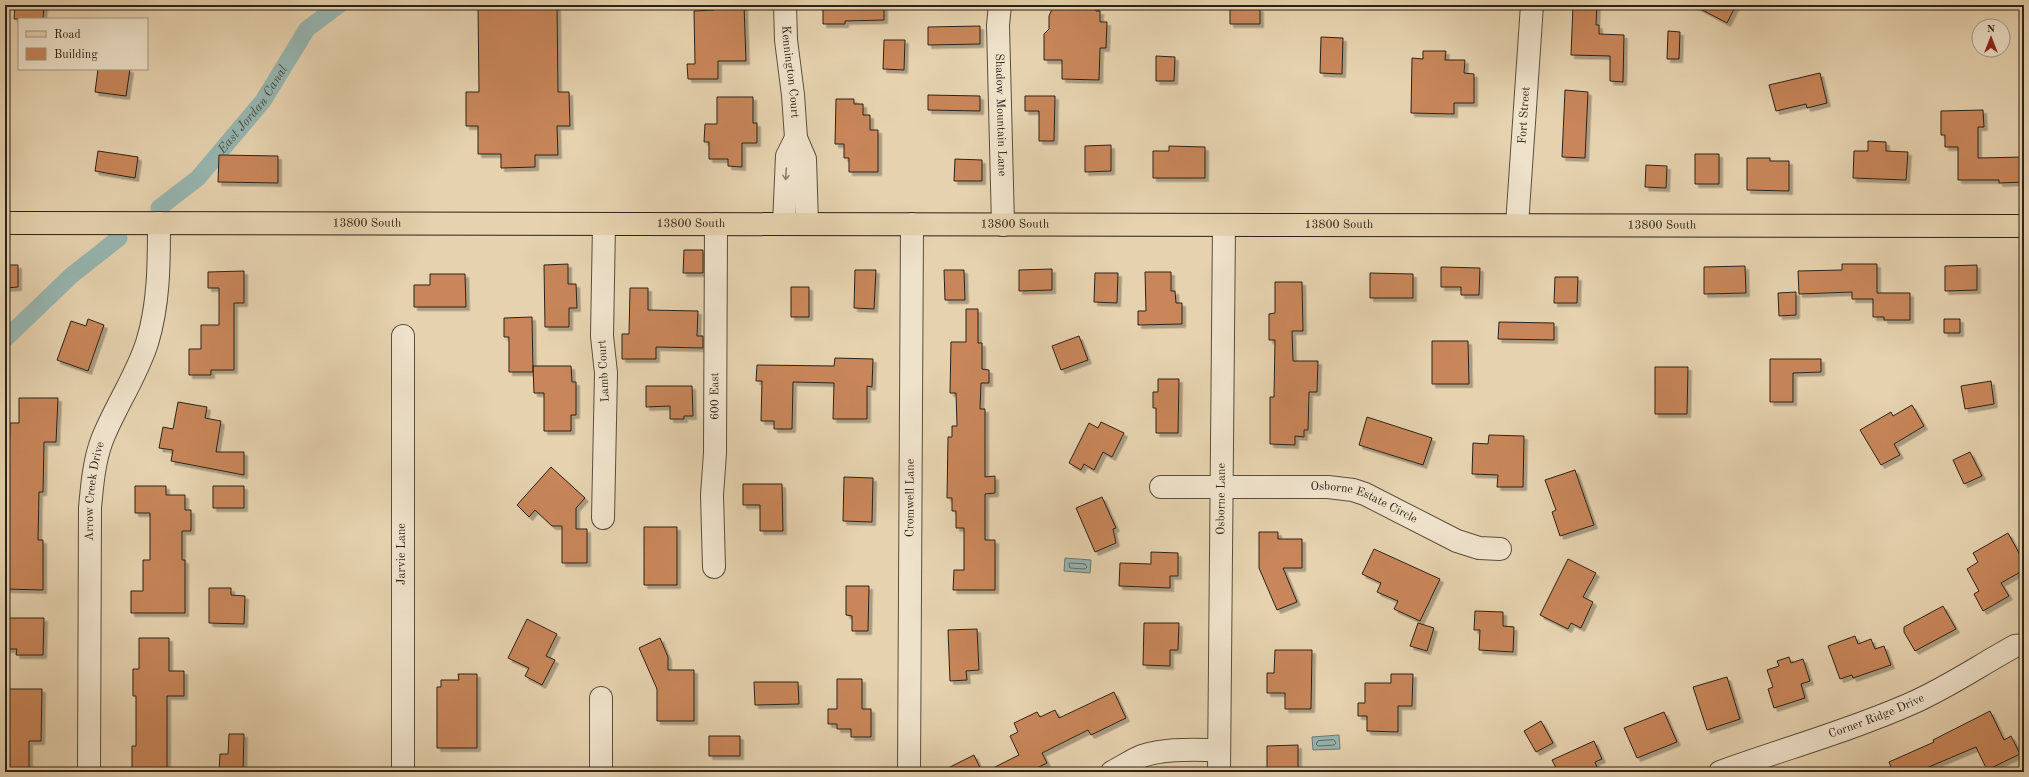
<svg xmlns="http://www.w3.org/2000/svg" width="2029" height="777" font-family="'Old Standard TT',serif">
	<style>
		.water { fill: #97b6b1; stroke: #6c7b73 }
		.lines { fill: none; stroke-linecap: round; stroke-linejoin: round }
		.shore { stroke: #626c64; stroke-width: 1 }
		.canal { stroke: #97b6b1; stroke-width: 17 }
		.building { fill: #c8865a; stroke: #2c2216; filter: url(#shadow) }
		.minor-casing { stroke: #5a4e3c; stroke-width: 24 }
		.major-casing { stroke: #2c2216; stroke-width: 24 }
		.minor { stroke: #efe2cb; stroke-width: 22 }
		.major { stroke: #e6d2af; stroke-width: 22 }
		.oneway { stroke: #8e8270 }
		.labels { text-anchor: middle; dominant-baseline: central; stroke-width: 3; stroke-linejoin: round; paint-order: stroke }
		.street-label { font-size: 12px; fill: #2c2216; stroke: #efe2cb }
		.water-label { font-size: 13px; font-style: italic; fill: #4c4e44; stroke: #efe2cb }
	</style>
	<defs>
		<filter id="shadow"><feDropShadow dx="3.5" dy="3.5" stdDeviation="0" flood-color="#0004"/></filter>
	</defs>
	<rect width="100%" height="100%" fill="#e6d2af"/>
	<filter id="stains"><feTurbulence type="fractalNoise" baseFrequency=".005" numOctaves="4"/><feColorMatrix values="0 0 0 0 .2 0 0 0 0 .09 0 0 0 0 .02 0 0 0 .5 -.17"/></filter>
	<radialGradient id="worn" r=".72"><stop offset=".6" stop-color="#630" stop-opacity="0"/><stop offset="1" stop-color="#630" stop-opacity=".3"/></radialGradient>
	<!-- water -->
	<path class="water" d="M1065,558L1091,560L1090,573L1064,571Z
		M1339,735L1340,749L1313,750L1312,737Z"/>
	<g class="lines">
		<!-- shore -->
		<path class="shore" d="M1071,563L1085,564L1087,567L1085,569L1070,568L1069,564Z
			M1334,740L1336,743L1334,745L1318,746L1316,744L1318,741Z"/>
		<!-- canal -->
		<g class="canal">
			<path id="s1" d="M159,208L198,178L263,101L307,29L339,5"/>
			<path d="M5,339L72,275L119,238"/>
		</g>
	</g>
	<!-- building -->
	<path class="building" d="M15,5H44L43,19H14Z
		M478,5H557L558,92H569L570,126H557L558,155H535V167L501,168V154H478V126H466V92H479Z
		M714,5H744L746,61H718V79H688L687,64H695L694,11L714,10Z
		M823,5H884V20L845,21V24H823Z
		M1072,5H1096V11H1100V22H1107L1106,48H1100L1099,80L1062,79V60H1044V34L1049,29V16L1053,7H1072Z
		M1230,5H1254V8H1260V24H1230Z
		M1573,5H1597L1596,25H1599V34L1624,35L1623,82L1610,81V56L1571,55Z
		M1693,5H1736L1727,23Z
		M980,26V44L928,45V27Z
		M1668,31L1680,32L1679,59H1667Z
		M1321,37L1343,38L1342,74L1320,73Z
		M884,40H905L904,70L883,69Z
		M1423,51H1446L1445,60H1465L1464,73L1474,74V103H1454V114L1411,113L1412,58L1423,59Z
		M1156,56L1175,57L1174,81H1156Z
		M98,69H130L126,96L95,92Z
		M1820,73L1827,103L1807,108L1806,104L1776,111L1769,85Z
		M1565,90L1588,92L1585,158L1562,157Z
		M928,95L980,96V111L928,110Z
		M1025,96H1055L1054,141H1039V111H1025Z
		M717,97H753V123H757V143H742V167L728,166V159H709V142H704L705,124H717Z
		M836,99H854V104H863V115H870V130H878V172H849V158H844V144H835Z
		M1983,110L1984,127H1978V158L2024,157V182L1999,183V180H1958V147H1945V135H1941V111Z
		M1868,141L1886,142V151L1908,152L1906,180L1853,178L1854,151H1868Z
		M1111,145V171L1085,172V146Z
		M1169,146L1205,147V178H1153V151H1169Z
		M98,151L138,157L135,178L95,171Z
		M1695,154H1719V184H1695Z
		M219,155L278,156V183L218,182Z
		M1747,158H1770V161H1789V191L1747,190Z
		M955,159L982,160V181H954Z
		M1646,165L1667,166L1666,188L1645,187Z
		M684,250H703V273H683Z
		M568,264V284H576L577,308H569V327H545L544,265Z
		M1842,264H1877V293H1910V320H1884V317H1873V299H1852V292L1799,294L1798,271L1842,270Z
		M5,265H18V287L5,288Z
		M1977,265V290L1945,291V266Z
		M1745,266L1746,293L1704,294V267Z
		M1441,267L1480,268L1479,295H1461V287H1441Z
		M1052,269V290L1019,291V270Z
		M855,270H876L874,309L854,308Z
		M944,270H964L965,300H945Z
		M244,271V303H234V370H211V375H189V349H201V325H219V288H208V272Z
		M1145,272H1171V291H1175L1176,303H1182V324L1138,325V311H1146Z
		M1095,273H1118L1117,303L1094,302Z
		M1370,273L1413,274V298H1370Z
		M430,274H465L466,307H414V285H430Z
		M1555,277H1578L1577,303H1554Z
		M1275,282H1302L1303,331H1292L1293,361H1318L1317,392H1309L1308,430H1304V437L1295,436V445L1270,444V397H1274L1275,340H1269V314L1275,313Z
		M791,287H809V317H791Z
		M630,288H648V310L698,311L697,336H703V348L656,347V359H622V334H629Z
		M1796,292V315L1779,316L1778,293Z
		M966,309H978V343H982V369L989,370V383H981L980,409H985V477L995,476V493L985,494V540H995V590H953L954,570H964V528H956V511H952V498H947L948,437H952V426H957L956,393H950L951,342H966Z
		M532,317L533,372H509V337H504V318Z
		M88,319L104,325L88,371L57,360L71,321L86,326Z
		M1944,319H1960V333H1944Z
		M1499,322L1554,323V340L1498,339Z
		M1079,336L1088,360L1061,370L1052,346Z
		M1432,341H1468L1469,384H1432Z
		M835,358L873,359L872,387L867,386V419H833L834,383L793,382L792,429H774V421H761L762,381H756L757,365L834,366Z
		M1770,359H1821V372L1793,373V402H1770Z
		M533,366H571L572,382H576V415H571V431H544V393H534Z
		M1655,367H1688L1687,414H1655Z
		M1158,379H1179L1178,433H1156V408H1153V392H1158Z
		M1991,381L1994,404L1965,409L1961,386Z
		M646,386H692L693,416H684V419H670V406L646,407Z
		M19,398H58L56,442H44L43,492H39L38,540H43V590L5,589L7,499H5V480L6,465H9L10,423H19Z
		M178,402L207,407L205,418L221,421L216,452H244V475L171,461L173,450L159,448L163,427L173,429Z
		M1912,405L1924,426L1894,444L1900,455L1881,465L1860,430L1891,412L1893,416Z
		M1367,417L1432,438L1423,465L1359,445Z
		M1101,422L1124,433L1112,457L1103,452L1094,470L1084,464L1081,470L1069,463L1089,423L1098,428Z
		M1489,435L1524,436L1523,487H1497L1498,475L1472,474L1473,443L1488,444Z
		M1970,452L1982,476L1964,484L1953,460Z
		M551,467L585,498L576,508V529H587V563H562V526H552L535,510L529,517L517,505Z
		M1575,470L1594,525L1560,536L1552,512L1556,510L1545,480Z
		M844,477L873,478L872,522L843,521Z
		M743,484H782L783,531H760V505H743Z
		M135,486H166V495H185V510H191V531H182V560H185V613H131V591H143V560H150V513H135Z
		M213,486H244V508H213Z
		M1102,497L1116,528L1113,529L1116,543L1095,552L1076,508Z
		M644,527H677V585H644Z
		M1259,532H1278V539H1302V568H1283L1297,602L1277,610L1259,568Z
		M2008,533L2024,562V570L2001,583L2009,596L1983,611L1974,594L1979,591L1967,569L1978,562L1973,553Z
		M1374,549L1440,579L1420,621L1394,609L1398,601L1377,592L1381,583L1362,574Z
		M1151,552L1178,553V576H1170V588L1119,586L1120,563L1151,564Z
		M1568,559L1596,573L1583,597L1593,602L1581,628L1571,623L1568,629L1540,615Z
		M846,586H869L868,631H852V616L846,615Z
		M209,588H231V595L245,596L244,624L209,623Z
		M1943,606L1956,629L1915,651L1904,632V627Z
		M1475,611L1503,612V626L1514,627L1513,652L1479,650L1480,630H1474Z
		M5,618H44L43,655H16L17,649H5Z
		M527,619L557,634L546,656L555,660L542,685L525,676L529,668L508,658Z
		M1144,623H1179L1178,650H1170V666L1143,665Z
		M1418,623L1434,628L1427,651L1410,646Z
		M977,629L979,670L966,671L967,680L950,681L948,630Z
		M1855,636L1858,644L1871,639L1875,649L1884,646L1891,665L1853,678L1852,675L1840,679L1828,646Z
		M139,638H169V671H184V696H167V772H132V746H136V696H133V669H139Z
		M660,638L668,657V670H694V721H657V689L639,648Z
		M1275,650H1312L1311,709H1285V693H1267V673H1274Z
		M1789,657L1791,663L1803,659L1810,681L1801,684L1805,698L1774,708L1768,689L1773,687L1767,670L1779,666L1777,661Z
		M458,674H477V748H437V687H441V680H459Z
		M1391,674H1413L1412,706H1398V732L1367,731V716H1358V703H1365V683H1391Z
		M1727,677L1740,719L1707,730L1693,687Z
		M837,679H862V709H871V737H851V729H837V724H828V709H837Z
		M754,682H798L799,704L755,705Z
		M8,689H42L41,741H29V772H5V759H7L8,730H5V712H8Z
		M1114,692L1126,718L1091,735L1088,730L1042,753L1047,763L1029,772H985L1019,755L1010,736L1018,732L1014,723L1037,712L1040,717L1055,710L1059,718Z
		M1990,711L2004,740L2011,736L2020,754L1987,770L1976,747L1917,772H1893L1889,762L1934,742L1933,740Z
		M1664,712L1677,742L1637,758L1624,728Z
		M1541,721L1553,743L1536,752L1524,731Z
		M229,734H244L243,772H219L220,754H228Z
		M709,736H740V756H709Z
		M1594,741L1602,759L1595,762L1599,772H1558L1552,760Z
		M1298,745V772H1267V746Z
		M974,755L982,772H940Z"/>
	<g class="lines">
		<defs>
			<g id="minor">
				<path id="s2" d="M785,5L786,40L793,95L796,138L805,159L807,224"/>
				<path id="s3" d="M1000,5L998,25L1003,225"/>
				<path d="M784,224L787,156L796,138"/>
				<path id="s4" d="M1517,225L1532,5"/>
				<path d="M403,336V772"/>
				<path id="s5" d="M1161,487H1328L1353,490L1365,494L1457,541L1479,548L1500,549"/>
				<path d="M603,518L606,373L602,336L604,224"/>
				<path id="s6" d="M714,567L712,495L715,453L716,224"/>
				<path d="M601,698V772"/>
				<path id="s7" d="M89,772L90,508C92,486 94,461 102,440C115,407 136,377 147,343C159,304 159,264 159,223"/>
				<path id="s8" d="M909,772L912,224"/>
				<path d="M1112,772C1122,767 1132,760 1142,756C1167,748 1193,750 1219,750"/>
				<path id="s9" d="M1219,772L1224,225"/>
				<path id="s10" d="M1720,772C1783,749 1849,731 1910,704C1947,688 1980,665 2015,646L2024,645"/>
			</g>
			<g id="major">
				<path id="s11" d="M5,223L2024,226"/>
			</g>
		</defs>
		<!-- minor casing -->
		<use href="#minor" class="minor-casing"/>
		<!-- major casing -->
		<use href="#major" class="major-casing"/>
		<!-- minor -->
		<use href="#minor" class="minor"/>
		<!-- major -->
		<use href="#major" class="major"/>
	</g>
	<!-- one-way arrows -->
	<defs><path id="oneway-shaft" d="M-6 0H5M1.5-3L5.5 0L1.5 3" fill="none" stroke-width="1.6" stroke-linecap="round" stroke-linejoin="round"/></defs>
	<use class="oneway" href="#oneway-shaft" transform="translate(786 174) rotate(93)"/>
	<g class="labels">
		<!-- street labels -->
		<g class="street-label">
			<text stroke="none"><textPath href="#s2" startOffset="67">Kennington Court</textPath></text>
			<text stroke="none"><textPath href="#s3" startOffset="110">Shadow Mountain Lane</textPath></text>
			<text stroke="none"><textPath href="#s4" startOffset="110">Fort Street</textPath></text>
			<text stroke="none"><textPath href="#s11" startOffset="362">13800 South</textPath></text>
			<text stroke="none"><textPath href="#s11" startOffset="686">13800 South</textPath></text>
			<text stroke="none"><textPath href="#s11" startOffset="1010">13800 South</textPath></text>
			<text stroke="none"><textPath href="#s11" startOffset="1334">13800 South</textPath></text>
			<text stroke="none"><textPath href="#s11" startOffset="1657">13800 South</textPath></text>
			<text transform="translate(604 371) rotate(-93)">Lamb Court</text>
			<text stroke="none"><textPath href="#s6" startOffset="171">600 East</textPath></text>
			<text stroke="none"><textPath href="#s7" startOffset="281">Arrow Creek Drive</textPath></text>
			<text stroke="none"><textPath href="#s8" startOffset="274">Cromwell Lane</textPath></text>
			<text stroke="none"><textPath href="#s9" startOffset="273">Osborne Lane</textPath></text>
			<text stroke="none"><textPath href="#s5" startOffset="206">Osborne Estate Circle</textPath></text>
			<text transform="translate(402 554) rotate(-90)">Jarvie Lane</text>
			<text stroke="none"><textPath href="#s10" startOffset="166">Corner Ridge Drive</textPath></text>
		</g>
		<!-- water labels -->
		<g class="water-label">
			<text stroke="none"><textPath href="#s1" startOffset="137">East Jordan Canal</textPath></text>
		</g>
	</g>
	<!-- margin -->
	<rect width="2029" height="777" fill="none" stroke="#e6d2af" stroke-width="20"/>
	<rect x="6" y="6" width="2017" height="765" fill="none" stroke="#2c2216" stroke-width="2"/>
	<rect x="10" y="10" width="2009" height="757" fill="none" stroke="#2c2216"/>
	<!-- legend -->
	<rect x="18" y="18" width="130" height="52" fill="#efe2cb" stroke="#a19583"/>
	<rect x="26" y="31" width="20" height="6" fill="#e6d2af" stroke="#a19583"/>
	<text x="54" y="38" font-size="12" fill="#2c2216">Road</text>
	<rect x="26" y="48" width="20" height="12" fill="#c8865a" stroke="#a19583"/>
	<text x="54" y="58" font-size="12" fill="#2c2216">Building</text>
	<!-- north arrow -->
	<g transform="translate(1991 38)"><circle r="19" fill="#efe2cb" stroke="#a19583"/>
	<path d="M0-3L7 15L0 10L-7 15Z" fill="#8f2418"/>
	<text y="-6" font-size="11" font-weight="bold" text-anchor="middle" fill="#2c2216">N</text>
	</g>
	<rect width="100%" height="100%" filter="url(#stains)"/>
	<rect width="100%" height="100%" fill="url(#worn)"/>
</svg>
